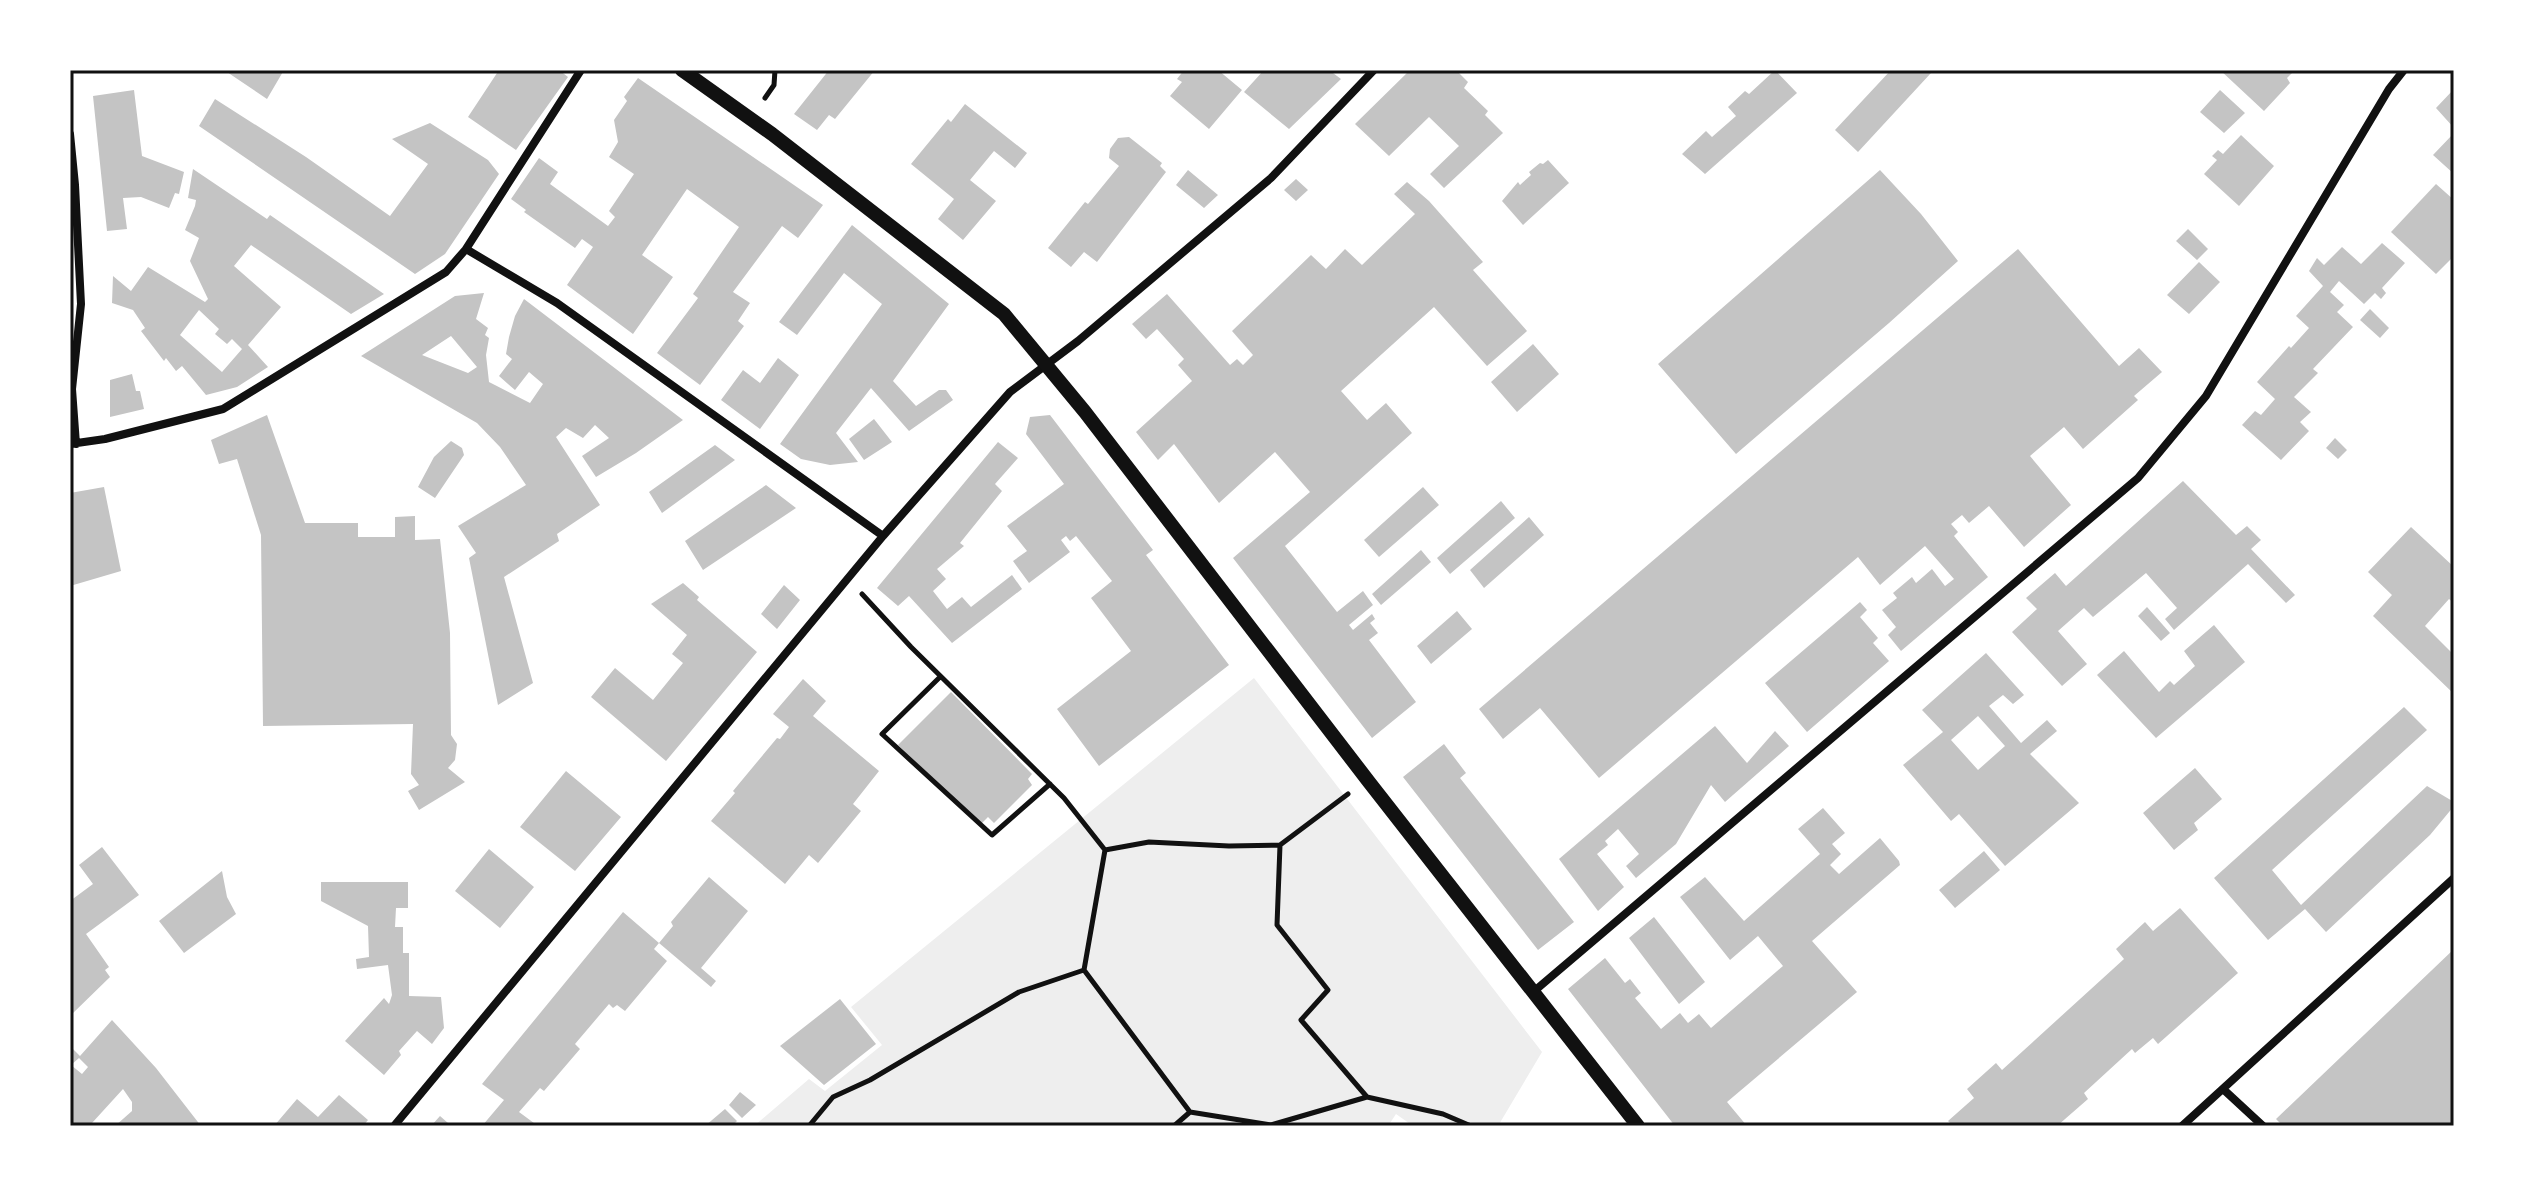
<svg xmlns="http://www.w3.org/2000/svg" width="2524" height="1196" font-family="Arial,sans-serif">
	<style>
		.green { fill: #eee }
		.building { fill: #c4c4c4; fill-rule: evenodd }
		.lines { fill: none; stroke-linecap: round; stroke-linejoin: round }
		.path { stroke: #111; stroke-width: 5 }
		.minor { stroke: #111; stroke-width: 8 }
		.tertiary { stroke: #111; stroke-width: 14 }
		.neatline { fill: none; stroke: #111; stroke-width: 3 }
	</style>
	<rect width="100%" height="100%" fill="#fff"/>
	<!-- green -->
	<path class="green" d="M1254,678L1542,1052L1498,1126H1413L1396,1114L1388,1126H754L809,1079L825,1091L882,1045L851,1007Z"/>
	<!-- building -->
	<path class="building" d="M224,70H284L267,99Z
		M499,70H559L568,77L516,150L468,117Z
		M829,70H875L835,119L829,115L817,130L794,114Z
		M1184,70H1218L1242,90L1209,129L1170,96L1182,82L1177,79Z
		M1264,70H1329L1341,79L1289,129L1244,92Z
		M1410,70H1456L1468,82L1464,88L1488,111L1485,115L1503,133L1444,188L1430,174L1459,146L1429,117L1389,156L1355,124Z
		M1775,70L1797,93L1705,174L1682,154L1706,131L1712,137L1736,116L1728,107L1745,91L1749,94Z
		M1891,70H1928L1931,73L1858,152L1835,130Z
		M2220,70H2295L2287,78L2290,83L2264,111Z
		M638,78L823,205L798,238L782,226L733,292L750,303L738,321L744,326L700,385L657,353L698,298L693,294L739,227L687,189L642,255L673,277L633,334L567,285L593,247L582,239L575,248L524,212L526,210L511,199L539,158L558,172L550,184L608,226L615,217L609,211L634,174L609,157L618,142L614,120L627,101L624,97Z
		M2454,89V128L2436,108Z
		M134,90L142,156L184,172L179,194L175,193L169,208L141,197L123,198L127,229L107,231L93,96Z
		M2220,90L2245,113L2224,133L2200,112Z
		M215,99L306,157L390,216L428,164L392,139L430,123L488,160L499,174L445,254L415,274L199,126Z
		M965,104L1027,153L1015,168L994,151L970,180L996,201L963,240L938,219L954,199L911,164L948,119L951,122Z
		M2454,133V174L2433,155Z
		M2241,135L2274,166L2239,206L2204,174L2217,160L2212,156L2218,150L2223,154Z
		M1129,137L1162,163L1160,166L1166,172L1097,262L1084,252L1071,267L1048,248L1085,202L1088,204L1119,166L1109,158L1110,149L1118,138Z
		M1548,160L1569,183L1523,225L1502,201L1518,182L1520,185L1531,175L1529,172L1540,163L1543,164Z
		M193,169L267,219L270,215L384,294L351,314L251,245L234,266L281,307L248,345L268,367L237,387L206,395L182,366L176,371L166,358L164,361L141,331L145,328L133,310L112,303L113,276L131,291L148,267L205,302L208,299L190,261L199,238L185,230L195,206L196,200L188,198ZM199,310L219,329L215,334L227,344L232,339L242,349L222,372L180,335Z
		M1188,170L1218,195L1204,208L1176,185Z
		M1880,170L1921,214L1958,261L1889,323L1736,454L1658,364Z
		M1296,179L1308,190L1296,201L1284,190Z
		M1407,182L1429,201L1483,262L1473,270L1527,331L1487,366L1434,307L1341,391L1367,420L1386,403L1412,433L1285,546L1337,612L1363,591L1373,605L1349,625L1353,630L1372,614L1375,619L1370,623L1378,633L1369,640L1416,702L1372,738L1233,558L1310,492L1275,452L1219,503L1174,444L1158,460L1136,432L1192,381L1178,365L1184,359L1157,329L1146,339L1132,324L1167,294L1230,365L1237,359L1243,365L1253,355L1232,331L1311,255L1326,269L1345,249L1362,265L1415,214L1394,194Z
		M2436,184L2454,200V256L2436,274L2391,232Z
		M852,225L949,304L893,381L916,406L939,390H946L953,400L909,431L871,388L836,433L858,462L830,465L801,459L780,444L882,304L844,273L797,335L779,322Z
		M2188,229L2208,249L2197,260L2176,241Z
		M2382,243L2405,263L2382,288L2386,293L2381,299L2375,293L2364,304L2339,281L2330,292L2344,305L2337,312L2353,327L2313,369L2318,373L2294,397L2311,412L2300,422L2309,431L2281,460L2242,425L2255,411L2261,415L2275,399L2257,382L2289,346L2291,348L2309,328L2296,316L2323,286L2309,271L2317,258L2324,265L2342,247L2361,264Z
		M2018,249L2119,366L2139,348L2162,372L2134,396L2138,400L2083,449L2064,427L2030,456L2071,505L2024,547L1989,506L1969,523L1962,515L1951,524L1958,532L1954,536L1988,577L1901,651L1888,635L1896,627L1882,610L1897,598L1893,593L1912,577L1916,583L1932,569L1945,586L1954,579L1925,546L1880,585L1858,557L1599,778L1540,708L1503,739L1479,709Z
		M2199,262L2220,282L2189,314L2167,295Z
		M484,293L476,319L488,328L485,335L489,338L486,355L489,382L530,403L543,384L529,372L515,390L499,376L512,359L506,354L509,337L515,316L524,299L683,420L636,453L596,477L582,456L609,438L595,425L583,438L566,428L556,437L600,505L557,534L559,541L504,577L533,683L498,705L469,558L476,553L458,526L526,485L500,447L477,423L361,356L455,296ZM451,336L477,367L468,373L422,355Z
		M2370,309L2389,328L2380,338L2360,320Z
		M1533,344L1559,374L1517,412L1491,382Z
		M778,358L799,375L760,429L721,400L743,370L760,383Z
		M132,374L136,391H140L144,409L110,417V380Z
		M267,415L305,523H358V537H395V517L415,516V540L440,539L450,633L451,735L457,744L455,760L448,768L465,782L419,810L408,791L419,785L411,774L413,724L263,726L261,535L237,459L219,464L211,440Z
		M1050,415L1153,550L1146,555L1229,665L1099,766L1057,709L1131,651L1091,598L1112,581L1076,536L1070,541L1066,536L1061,540L1070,552L1029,583L1013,561L1027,551L1007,526L1064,484L1026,434L1030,417Z
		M874,419L892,442L864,460L849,439Z
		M2335,438L2347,450L2338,459L2326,448Z
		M451,441L462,448L464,455L435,498L418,487L434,457Z
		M998,442L1018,458L995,484L1002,491L960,543L964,546L937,569L946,579L933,591L947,609L962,597L971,607L1012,575L1022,589L952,643L909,596L898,606L877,588Z
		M715,445L735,460L662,513L649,492Z
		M2183,481L2236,535L2247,526L2261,540L2251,549L2295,595L2286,603L2248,564L2174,630L2165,619L2177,608L2146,573L2093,617L2084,608L2058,631L2087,664L2062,686L2012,632L2037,609L2026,598L2055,573L2066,586Z
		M766,485L796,508L703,570L685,541Z
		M104,487L121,571L70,586V493Z
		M1423,487L1439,505L1379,557L1364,540Z
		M1501,501L1515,518L1450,574L1437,558Z
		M1529,517L1544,535L1484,588L1470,570Z
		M2411,527L2454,567V603L2449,599L2425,626L2454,655V694L2373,616L2392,595L2368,572Z
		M1421,550L1431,562L1381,605L1372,594Z
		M683,583L699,597L697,600L757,652L666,761L591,697L615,668L653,700L683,663L672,654L687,635L651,604Z
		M784,585L800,600L777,629L761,614Z
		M1860,602L1867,610L1860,617L1878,638L1873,643L1889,661L1807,732L1765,683Z
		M2147,607L2170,633L2161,641L2138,616Z
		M1457,611L1472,629L1431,664L1417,646Z
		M2214,625L2245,662L2156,738L2097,675L2124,651L2159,692L2170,681L2174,685L2195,666L2184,651Z
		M1986,653L2024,695L2013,704L2003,695L1989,706L2021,743L2047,720L2057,731L2030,754L2079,803L2005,866L1959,814L1951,821L1903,765L1943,732L1922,710ZM1978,716L2005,746L1978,770L1951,740Z
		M803,679L826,701L813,716L879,771L853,804L861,811L818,863L809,855L785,884L711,821L735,793L733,791L777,738L780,739L789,727L773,714Z
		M951,692L1032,774L1028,779L1032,785L994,823L988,817L981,824L898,745Z
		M2404,707L2427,730L2272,870L2301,905L2427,786L2454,802V806L2430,835L2326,932L2305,909L2268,940L2214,878Z
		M1715,726L1747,763L1775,731L1789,746L1725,802L1711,785L1676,844L1636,878L1626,866L1639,854L1618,829L1605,841L1608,845L1597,854L1624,887L1598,911L1559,859Z
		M1444,744L1466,773L1460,778L1574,922L1538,950L1403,777Z
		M2195,768L2222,799L2194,823L2198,830L2174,850L2143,813Z
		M566,771L621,817L575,871L520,827Z
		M1823,808L1845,833L1832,844L1841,854L1830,865L1839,874L1880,838L1899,861L1900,865L1812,941L1857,992L1727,1102L1747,1126H1675L1568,989L1605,958L1625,983L1630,979L1641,993L1635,998L1661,1029L1680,1013L1688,1023L1699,1014L1711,1028L1783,966L1758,936L1730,960L1680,897L1705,877L1744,921L1820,854L1798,829Z
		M102,847L139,895L86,934L109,967L105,970L110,977L70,1016V901L93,884L79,865Z
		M489,849L534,887L500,928L455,891Z
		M1984,851L2000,870L1955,908L1939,890Z
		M222,871L227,897L236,914L184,953L159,921Z
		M709,877L748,911L701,968L716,981L711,987L659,943L673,926L671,922Z
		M321,882H408V908H396L395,927H403V953H409V996L441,997L444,1028L432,1044L417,1031L399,1051L401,1055L384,1075L345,1041L384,998L389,1004L392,995L388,965L357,969L356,959L369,957L368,926L321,901Z
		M2180,908L2238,973L2158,1044L2153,1038L2135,1053L2132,1049L2084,1093L2088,1099L2057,1126H1953L1948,1121L1974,1098L1967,1089L1996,1063L2002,1070L2124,959L2116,949L2145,922L2153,931Z
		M623,912L659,943L654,949L667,961L625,1011L617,1005L613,1008L609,1004L575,1044L580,1049L544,1091L540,1088L519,1112L538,1126H482L504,1100L482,1084Z
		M1654,917L1705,982L1679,1004L1629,938Z
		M2454,949V1126H2283L2276,1119Z
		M840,999L876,1044L824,1085L780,1046Z
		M112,1020L156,1068L201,1126H115L132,1111V1102L123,1089L92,1123L95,1126H70V1046L80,1056ZM79,1058L88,1067L82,1074L71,1065Z
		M740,1092L756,1105L742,1118L729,1105Z
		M339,1095L368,1120L363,1126H274L297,1099L318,1117Z
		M725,1109L737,1121L732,1126H705Z
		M440,1116L448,1123L451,1126H431Z"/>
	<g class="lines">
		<!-- path -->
		<path class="path" d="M765,98L774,85L775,70
			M862,594L911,647L1064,798L1105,850L1149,842L1229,846L1280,845L1348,794
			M940,677L882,734L992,835L1050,784
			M1084,970L1190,1112
			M1367,1097L1443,1114L1471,1126
			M809,1126L833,1097L870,1080L1019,992L1084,970L1105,850
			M1174,1126L1190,1112L1271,1125L1367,1097L1301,1020L1328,990L1277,925L1280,845"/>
		<!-- minor -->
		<path class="minor" d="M70,134L75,185L81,304L72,389L76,444
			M466,249L581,70
			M70,444L105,439L223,409L446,272L466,249L557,303L883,536
			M1532,993L2138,478L2206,396L2389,89L2404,70
			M2223,1089L2263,1126
			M394,1126L883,536L1010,392L1078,341L1271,178L1374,70
			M2182,1126L2454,878"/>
		<!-- tertiary -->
		<path class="tertiary" d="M682,70L772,134L1004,314L1085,412L1369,782L1638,1126"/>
	</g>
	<!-- border -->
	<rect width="2524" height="1196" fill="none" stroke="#ffffff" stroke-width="144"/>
	<rect x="72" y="72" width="2380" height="1052" class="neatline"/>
</svg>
